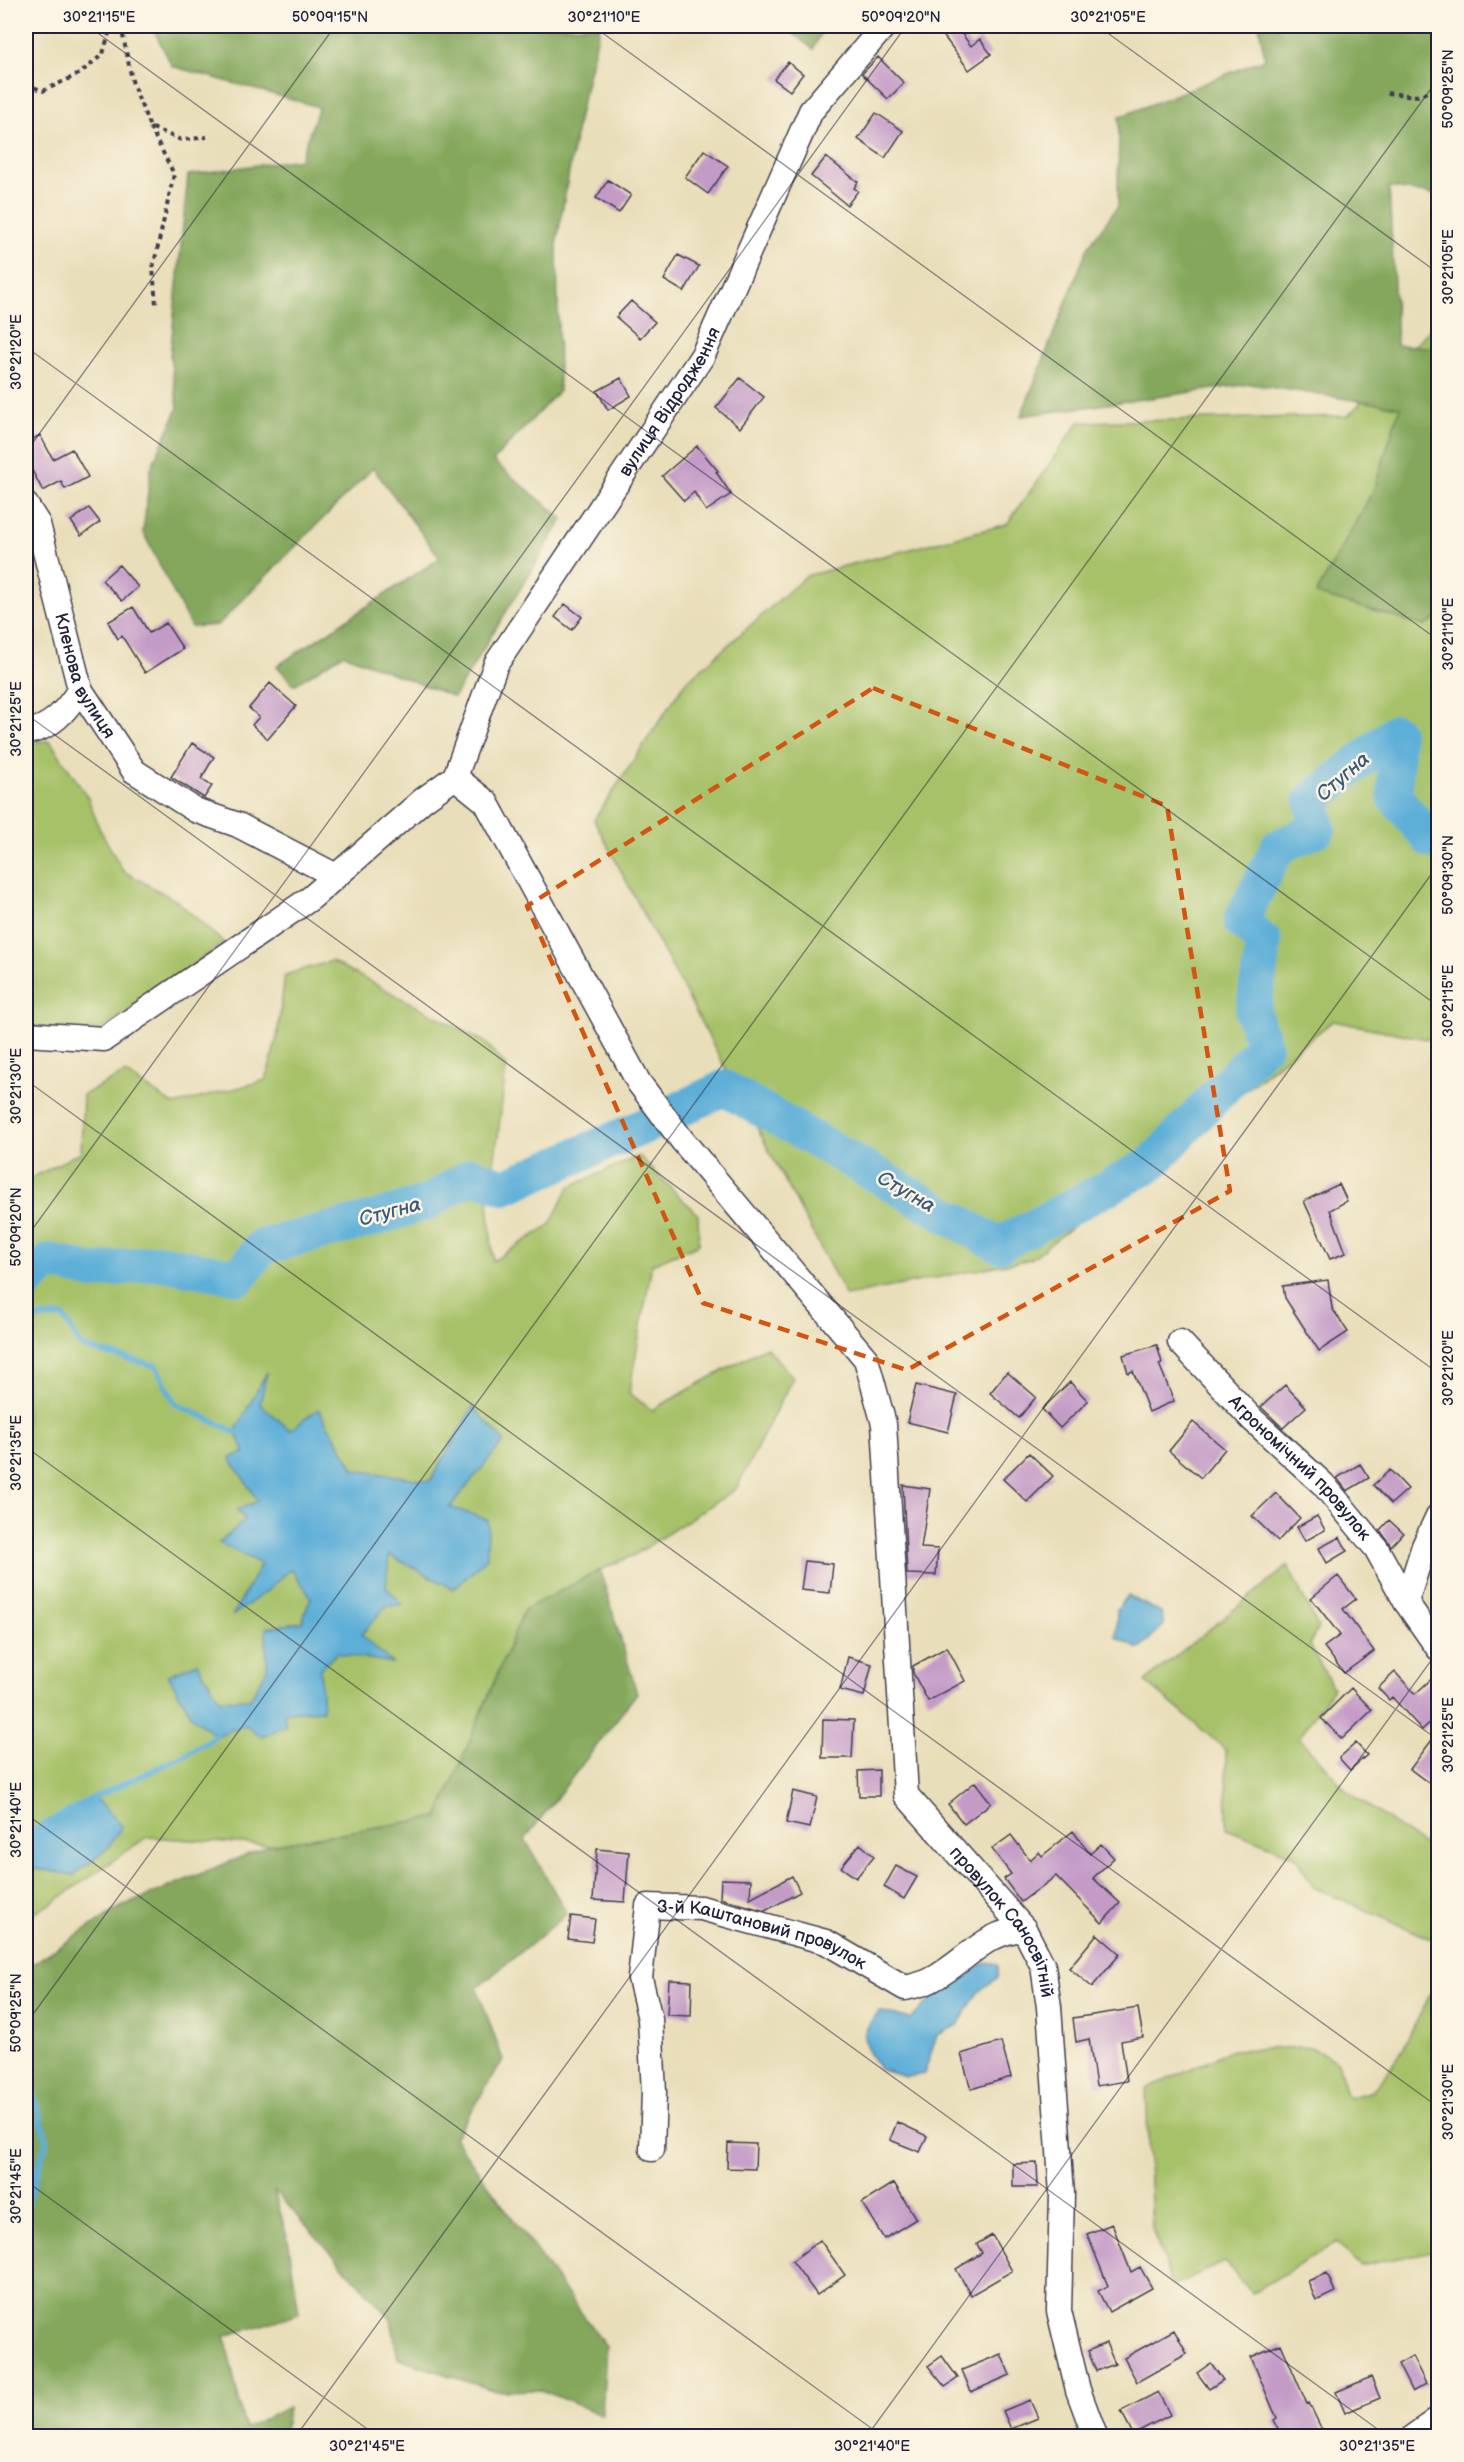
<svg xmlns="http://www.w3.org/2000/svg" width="1464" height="2462" font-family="'Balsamiq Sans',sans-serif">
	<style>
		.green { fill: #a6c168; stroke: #647252; stroke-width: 1.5 }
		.forest { fill: #84a75c; stroke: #53644c; stroke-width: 1.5 }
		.water { fill: #5dafd8; stroke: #40688a; stroke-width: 1.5 }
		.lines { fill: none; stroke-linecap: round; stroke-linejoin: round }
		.stream { stroke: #5dafd8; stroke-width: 6 }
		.river { stroke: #5dafd8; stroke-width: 36 }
		.building { fill: #c49bc7 }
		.minor-casing { stroke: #403e4e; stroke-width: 27 }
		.path { stroke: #403e4e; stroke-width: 4; stroke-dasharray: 4.5 4.5; stroke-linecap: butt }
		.minor { stroke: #fff; stroke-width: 24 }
		.marked { fill: none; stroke: #d45411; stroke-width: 4.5; stroke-dasharray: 12 8; stroke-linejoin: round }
		.ticks { fill: none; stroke: #22223b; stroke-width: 1.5; stroke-opacity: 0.45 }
		.labels { text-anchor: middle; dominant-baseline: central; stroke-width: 5; stroke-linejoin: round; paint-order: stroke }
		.street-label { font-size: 18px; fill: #22223b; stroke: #fcf5e5 }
		.water-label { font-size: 20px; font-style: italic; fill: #3a5a7a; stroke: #fcf5e5 }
		.neatline { fill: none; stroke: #22223b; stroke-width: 2 }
		.ticks-label { font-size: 15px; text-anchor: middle; fill: #22223b }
	</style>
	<rect width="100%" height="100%" fill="#fcf5e5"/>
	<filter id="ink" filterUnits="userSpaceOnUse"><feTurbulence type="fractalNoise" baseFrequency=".0167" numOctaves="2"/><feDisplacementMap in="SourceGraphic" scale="12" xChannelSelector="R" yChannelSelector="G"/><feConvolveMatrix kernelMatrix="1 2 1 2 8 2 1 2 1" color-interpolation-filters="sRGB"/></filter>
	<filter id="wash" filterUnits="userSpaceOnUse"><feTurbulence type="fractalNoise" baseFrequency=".008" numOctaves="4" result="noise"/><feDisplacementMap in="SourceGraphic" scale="24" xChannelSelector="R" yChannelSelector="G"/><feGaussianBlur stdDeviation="1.35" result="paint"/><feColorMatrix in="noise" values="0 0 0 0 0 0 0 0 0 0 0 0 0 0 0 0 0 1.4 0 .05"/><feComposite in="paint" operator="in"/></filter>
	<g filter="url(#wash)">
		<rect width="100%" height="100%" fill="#e9deba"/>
		<!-- green -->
		<path class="green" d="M1438,321V1041L1333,1021L1031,1259L846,1296L594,820L684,684L806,576L1007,524L1079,422L1348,416Z
			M50,741L88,798L99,828L123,871L177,901L224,943L101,1030L26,1027V742Z
			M331,961L485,1042L506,1066L498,1136L488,1202L493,1261L549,1226L569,1187L639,1156L698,1215L699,1244L652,1264L629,1393L652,1410L766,1347L793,1377L736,1489L636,1554L600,1570L524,1610L438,1817L270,1845L147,1837L52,1903L26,1918V1867L74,1875L36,1829L26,1858V1181L81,1152L83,1095L125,1073L174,1105L266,1080L277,1037L285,975Z
			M1288,1566L1318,1627L1310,1645L1333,1688L1299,1738L1346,1790L1438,1855V1942L1313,1887L1295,1856L1227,1829L1226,1750L1145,1681Z
			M1438,1979V2250L1360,2266L1337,2242L1252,2293L1225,2262L1173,2286L1152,2229L1146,2089L1232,2050L1311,2047L1338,2062L1348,2098L1372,2091L1397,2060Z"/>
		<!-- forest -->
		<path class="forest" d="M152,26H600L579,115L557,241L559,391L493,461L563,519L454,697L343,654L294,685L277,666L440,558L373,468L218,625L191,627L143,532L151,468L178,408L170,356L188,175L300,159L319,107L172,66Z
			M784,26H825L813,49Z
			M1259,26H1438V195L1389,187L1397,345L1438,348V618L1424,626L1316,594L1374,489L1400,407L1250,384L1021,416L1088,247L1118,206L1119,117L1265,59Z
			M600,1570L637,1693L525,1839L567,1914L477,1988L503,2060L454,2138L606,2347L602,2415L541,2390L496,2391L398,2359L391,2319L274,2190L289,2244L299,2314L225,2336L245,2429L288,2407L284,2436H26V1968L121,1907L270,1845L438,1817L524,1610Z"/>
		<!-- water -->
		<path class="water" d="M267,1372L260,1404L290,1430L318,1409L355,1470L430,1481L473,1407L504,1441L450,1507L488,1520L487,1558L454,1589L389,1555L386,1587L403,1605L386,1606L361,1635L392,1663L337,1653L320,1669L323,1710L284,1712L286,1725L262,1737L246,1725L216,1736L193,1718L168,1675L197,1663L220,1700L250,1699L267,1670L266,1628L302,1622L311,1597L291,1569L267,1591L232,1616L261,1564L219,1543L245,1520L237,1510L258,1501L230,1458L245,1452L235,1432Z
			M1128,1596L1161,1612L1164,1625L1139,1649L1116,1637L1117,1609Z
			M95,1797L122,1826L107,1849L74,1875L26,1867V1858L36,1829Z
			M986,1962L998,1964V1977L978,1992L958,2025L937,2035L924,2074L906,2077L879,2069C862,2040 857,2038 879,2011L911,2019L940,1990Z"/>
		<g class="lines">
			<!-- stream -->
			<path class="stream" d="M26,1319L63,1316L82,1347L156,1366L175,1403L235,1432
				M26,1858L36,1829L95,1797L184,1756L216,1736
				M26,2068L47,2140L26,2207"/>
			<!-- river -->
			<path class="river" d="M26,1283L50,1261L93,1272L157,1262L239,1277L261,1247L373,1219L428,1202L472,1175L504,1187L654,1122L724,1088L999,1245L1150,1165L1264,1045L1253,1013L1264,942L1241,921L1278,847L1318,829L1312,800L1396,732L1395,797L1430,840L1438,842"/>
		</g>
		<g id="blocks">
			<!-- building -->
			<path class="building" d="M936,26H956L971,46L980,39L991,54L969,70Z
				M878,57L904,83L888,99L862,74Z
				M788,62L803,74L790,91L774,79Z
				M876,113L903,131L885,158L858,139Z
				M704,150L728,166L708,194L685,177Z
				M826,157L858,182L854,188L858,191L847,205L811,176Z
				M608,180L631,195L619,213L596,198Z
				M678,255L699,266L684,292L664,280Z
				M631,301L655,322L640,338L616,317Z
				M621,378L631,396L608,410L597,391Z
				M740,378L764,397L740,428L716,408Z
				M40,435L53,459L72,449L88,477L65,489L61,481L43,491L26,459V443Z
				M697,446L718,471L716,472L731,494L706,511L694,492L684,501L662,476Z
				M89,508L100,522L81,536L71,521Z
				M119,565L138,587L122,601L102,580Z
				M565,604L582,617L572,630L555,617Z
				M133,607L149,633L166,623L183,649L145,673L122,636L118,639L108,622Z
				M270,683L296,706L268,739L252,725L259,717L249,708Z
				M192,743L214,757L201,779L212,786L204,798L171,777Z
				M1339,1184L1347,1201L1330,1210L1346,1253L1330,1259L1304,1201Z
				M1328,1280L1332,1308L1348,1332L1319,1351L1285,1298L1283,1286Z
				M1157,1345L1162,1363L1159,1364L1174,1401L1149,1412L1133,1371L1128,1373L1123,1355Z
				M1007,1372L1036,1397L1019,1418L990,1393Z
				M1070,1382L1088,1401L1060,1428L1042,1409Z
				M916,1385L957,1395L948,1432L907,1422Z
				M1285,1385L1306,1407L1283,1428L1261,1407Z
				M1193,1422L1225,1449L1201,1478L1169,1451Z
				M1029,1453L1053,1476L1027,1502L1003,1479Z
				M1360,1464L1369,1478L1347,1491L1337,1478Z
				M1390,1470L1408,1489L1391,1504L1373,1485Z
				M903,1485L930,1489L921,1548L938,1549L936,1575L907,1574Z
				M1276,1493L1300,1518L1278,1541L1252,1516Z
				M1317,1516L1325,1530L1305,1541L1297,1527Z
				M1389,1520L1403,1533L1391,1546L1380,1530Z
				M1340,1537L1347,1551L1327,1563L1319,1548Z
				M805,1561L833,1564L830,1593L801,1590Z
				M1338,1576L1356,1599L1343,1609L1374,1651L1344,1673L1324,1647L1340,1635L1311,1598Z
				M947,1647L965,1681L928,1701L913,1673V1666Z
				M848,1657L872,1664L864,1696L840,1690Z
				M1395,1672L1415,1694L1438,1673V1715L1422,1730L1392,1697L1389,1700L1378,1688Z
				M1351,1688L1372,1710L1342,1739L1321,1718Z
				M823,1719L854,1720L852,1758H822Z
				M1438,1732V1790L1410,1769Z
				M1356,1743L1367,1755L1350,1770L1339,1758Z
				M879,1770V1796H859L858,1771Z
				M975,1782L991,1803L964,1824L948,1804Z
				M793,1791L817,1797L810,1828L786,1823Z
				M1073,1831L1090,1854L1101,1844L1114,1858L1093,1878L1120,1903L1102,1923L1056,1876L1021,1902L1004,1879L1011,1874L992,1849L1011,1835L1030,1860L1039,1852L1042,1856Z
				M860,1844L874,1856L856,1878L841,1867Z
				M597,1849L629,1852L625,1902L593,1900Z
				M896,1866L917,1877L904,1899L884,1887Z
				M792,1876L800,1892L765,1911L720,1898L721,1879L751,1880L750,1898Z
				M571,1916L595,1919L592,1942L568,1939Z
				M1097,1934L1120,1954L1092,1987L1069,1968Z
				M669,1980L692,1981L691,2016L667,2015Z
				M1138,2008L1143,2037L1121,2041L1127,2081L1096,2086L1089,2039L1076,2042L1073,2018Z
				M1001,2042L1011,2077L971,2089L961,2054Z
				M897,2122L927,2136L920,2152L890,2140Z
				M728,2143L756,2144L755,2169L727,2168Z
				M1037,2163L1038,2187H1013V2164Z
				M894,2183L916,2219L884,2239L862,2203Z
				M1112,2224L1131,2272L1140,2267L1152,2288L1109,2312L1098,2291L1108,2286L1087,2234Z
				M992,2235L1012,2271L971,2295L956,2269L982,2253L977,2244Z
				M820,2240L845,2275L817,2295L792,2261Z
				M1327,2273L1335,2292L1316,2301L1308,2281Z
				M1174,2330L1187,2354L1137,2382L1124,2358Z
				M1106,2343L1115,2364L1096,2371L1088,2351Z
				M1281,2344L1307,2404L1309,2403L1325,2436H1282L1274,2421L1277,2419L1251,2357Z
				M1001,2354L1010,2375L971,2392L962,2370Z
				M942,2356L958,2378L945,2387L928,2366Z
				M1412,2356L1426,2384L1412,2392L1398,2364Z
				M1211,2363L1223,2380L1209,2389L1197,2373Z
				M1371,2377L1380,2398L1345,2413L1336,2392Z
				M1158,2392L1170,2415L1133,2434L1121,2411Z
				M1030,2400L1038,2418L1011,2429L1003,2411Z"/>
		</g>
	</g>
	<g filter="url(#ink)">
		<use href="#blocks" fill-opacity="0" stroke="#403e4e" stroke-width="1.5"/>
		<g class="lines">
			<defs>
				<g id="minor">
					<path id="s1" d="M26,505L38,524L80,689L134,771L195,810L238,825L336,876"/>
					<path d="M26,732C51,729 67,710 80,689"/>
					<path id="s2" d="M455,777L486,802L639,1083L682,1140L866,1359L884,1424L906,1795L1024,1929L1043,1966L1049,2007L1062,2194L1059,2311L1078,2390L1095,2436"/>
					<path id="s3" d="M455,777L496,664L703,355L811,111L884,26"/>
					<path d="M26,1034L104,1039L311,898L423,800L455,777"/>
					<path id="s4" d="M1180,1342L1253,1420L1323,1484L1376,1548L1406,1602"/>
					<path d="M1438,1516L1424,1546L1406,1602L1438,1648"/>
					<path id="s5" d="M652,2149L654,2092L650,2019L640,1978L648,1906L701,1908L826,1942L905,1988C913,1986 924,1984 931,1980C964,1963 985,1931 1024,1929"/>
					<path d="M1414,2436L1438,2419"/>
				</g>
			</defs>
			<!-- minor casing -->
			<use href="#minor" class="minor-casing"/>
			<!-- path -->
			<path class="path" d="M121,26L133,85L150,127L181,140L207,137
				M26,84L43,91L79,74L103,54L111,26
				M1387,93L1418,96L1438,87
				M150,127L174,174L153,268L156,305"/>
			<!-- minor -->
			<use href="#minor" class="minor"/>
		</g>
	</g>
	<!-- marked area -->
	<path class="marked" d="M873,688L1167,806L1230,1191L907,1370L703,1303L527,906Z"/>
	<!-- ticks -->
	<path class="ticks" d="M88,26L1438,1006M593,26L1438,640M1098,26L1438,273M26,347L1438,1373M26,452L335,26M26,714L1438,1740M26,1080L1438,2107M26,1238L906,26M26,1447L1387,2436M26,1814L882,2436M26,2024L1438,79M26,2181L377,2436M296,2436L1438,865M867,2436L1438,1651"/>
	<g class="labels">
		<!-- street labels -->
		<g class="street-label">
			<text stroke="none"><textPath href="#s3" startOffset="435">вулиця Відродження</textPath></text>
			<text stroke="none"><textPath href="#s1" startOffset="182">Кленова вулиця</textPath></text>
			<text stroke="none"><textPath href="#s4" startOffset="174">Агрономічний провулок</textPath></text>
			<text stroke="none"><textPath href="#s2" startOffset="1318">провулок Саносвітній</textPath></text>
			<text stroke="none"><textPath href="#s5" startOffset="363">3-й Каштановий провулок</textPath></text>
		</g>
		<!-- water labels -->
		<g class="water-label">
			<text transform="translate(1343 777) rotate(-41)">Стугна</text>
			<text transform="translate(906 1192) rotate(30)">Стугна</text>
			<text transform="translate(390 1212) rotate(-15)">Стугна</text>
		</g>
	</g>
	<!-- margin -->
	<rect width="1464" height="2462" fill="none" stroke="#fcf5e5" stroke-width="66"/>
	<rect x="33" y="33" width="1398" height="2396" class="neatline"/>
	<g class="ticks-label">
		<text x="99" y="22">30°21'15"E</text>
		<text x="330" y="22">50°09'15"N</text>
		<text x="604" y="22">30°21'10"E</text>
		<text x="901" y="22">50°09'20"N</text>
		<text x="1108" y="22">30°21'05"E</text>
		<text transform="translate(1448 89) rotate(-90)" y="5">50°09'25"N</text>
		<text transform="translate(1448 267) rotate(-90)" y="5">30°21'05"E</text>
		<text transform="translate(16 352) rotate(-90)" y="5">30°21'20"E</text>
		<text transform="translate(1448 634) rotate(-90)" y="5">30°21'10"E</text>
		<text transform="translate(16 719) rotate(-90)" y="5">30°21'25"E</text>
		<text transform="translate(1448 875) rotate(-90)" y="5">50°09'30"N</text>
		<text transform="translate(1448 1001) rotate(-90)" y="5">30°21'15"E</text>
		<text transform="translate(16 1086) rotate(-90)" y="5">30°21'30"E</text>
		<text transform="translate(16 1227) rotate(-90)" y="5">50°09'20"N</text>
		<text transform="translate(1448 1368) rotate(-90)" y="5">30°21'20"E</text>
		<text transform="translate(16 1453) rotate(-90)" y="5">30°21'35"E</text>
		<text transform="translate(1448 1735) rotate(-90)" y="5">30°21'25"E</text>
		<text transform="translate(16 1820) rotate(-90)" y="5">30°21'40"E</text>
		<text transform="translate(16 2013) rotate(-90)" y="5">50°09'25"N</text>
		<text transform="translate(1448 2102) rotate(-90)" y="5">30°21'30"E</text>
		<text transform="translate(16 2186) rotate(-90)" y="5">30°21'45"E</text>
		<text x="367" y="2451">30°21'45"E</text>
		<text x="872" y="2451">30°21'40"E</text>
		<text x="1377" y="2451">30°21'35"E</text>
	</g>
</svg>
